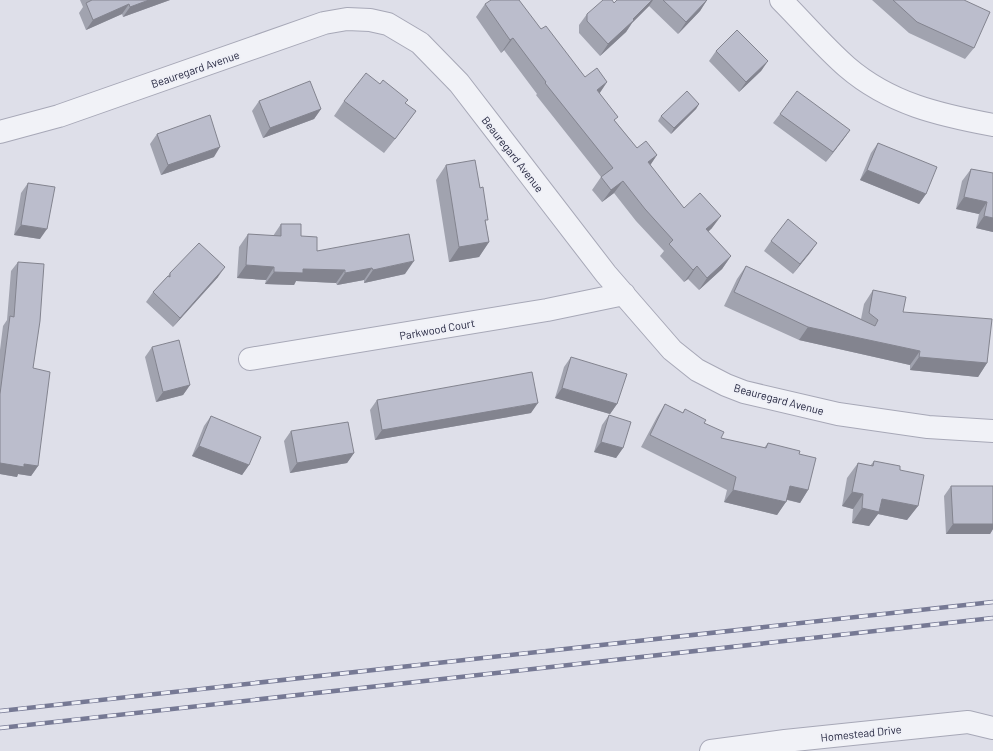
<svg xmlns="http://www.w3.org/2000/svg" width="993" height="751" font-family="Barlow,sans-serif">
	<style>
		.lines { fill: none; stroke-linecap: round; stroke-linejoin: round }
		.street-casing { stroke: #a7a8b7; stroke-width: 24 }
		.street { stroke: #f1f2f7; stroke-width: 22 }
		.rail-casing { stroke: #767994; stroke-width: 4.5 }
		.rail { stroke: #eeeff6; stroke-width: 3; stroke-dasharray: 9; stroke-linecap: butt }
		.wall { fill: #a1a3af }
		.shaded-wall { fill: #83848f }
		.building { fill: #bbbdcc; stroke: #83848f }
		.labels { text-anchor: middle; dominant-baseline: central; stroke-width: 3; stroke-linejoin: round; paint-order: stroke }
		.street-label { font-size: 11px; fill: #262841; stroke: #eeeff6 }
	</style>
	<rect width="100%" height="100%" fill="#dedfe9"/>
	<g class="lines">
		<defs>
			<path id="street" d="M781,0C803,22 824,47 847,67C890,104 940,115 993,125
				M0,132L59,116L324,23L347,19L370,20L388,24L420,43L459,83L606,274L672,350L697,370L726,385L744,392L838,414L928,427L993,431
				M250,359L547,310L624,294
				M711,751L785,741L968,722L993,728"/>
		</defs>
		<!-- street casing -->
		<use href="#street" class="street-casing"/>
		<!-- street -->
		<use href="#street" class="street"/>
		<defs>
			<path id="rail" d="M0,711L993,602
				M0,728L993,618"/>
		</defs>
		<!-- rail casing -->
		<use href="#rail" class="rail-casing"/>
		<!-- rail -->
		<use href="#rail" class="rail"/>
	</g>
	<!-- wall -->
	<path class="wall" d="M80,0H170L123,17L122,14L86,30L79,13L83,7Z
		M617,0H707L700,11L678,34L649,6L632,23L626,32L600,56L579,33V25L587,14L614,3Z
		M872,0H964L974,48L965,59L909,33Z
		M485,4L541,29L585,77L607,82L599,94L615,121L637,148L657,155L650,165L684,208L712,228L708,232L731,256L722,269L699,290L688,279L684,282L660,256L664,251L636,221L614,193L602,202L592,190L601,177L536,95L537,94L504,50L501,53L476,17Z
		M716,51L768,61L761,71L739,92L709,61Z
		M259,101L321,109L314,119L263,138L252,111Z
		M344,101L416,111L384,153L334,116Z
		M699,104L696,109L671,134L658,121L661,116Z
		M780,114L850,130L826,162L773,123Z
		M157,134L214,157L161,175L150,144Z
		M878,143L926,194L919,204L860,180L871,153Z
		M446,165L480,188L489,242L479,257L449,262L436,180Z
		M971,169L993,173V232L976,228L979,214L956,209L962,181Z
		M28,183L40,239L14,235L21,193Z
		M281,224L301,236L317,251L405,274L364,283V280L337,285L336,283L296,281L294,285L265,284L266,280L237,278L239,247L248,234L273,236Z
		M771,241L817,243L793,274L764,251Z
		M18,262L33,368L38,466L31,476L18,474L17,477L0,474V350L3,326L7,320L11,271Z
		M746,266L861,319L864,304L873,290L903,312L987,363L978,377L910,370V365L799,340L724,306L737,279Z
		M170,273L218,277L173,327L146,302L153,292L168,276Z
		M152,347L190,385L183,395L156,402L145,357Z
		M571,357L617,404L610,414L555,398L564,367Z
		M377,400L531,413L375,440L370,410Z
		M665,404L683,413L685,409L704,423L721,438L764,448L768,443L799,454L808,490L800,503L787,500L777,515L724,502L727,490L641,447L657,417Z
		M609,415L623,448L616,458L594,452L602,425Z
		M211,416L249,465L242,475L192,456L204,426Z
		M291,431L354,453L347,463L290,473L284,441Z
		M874,461L918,506L907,520L878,514L869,526L852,523L853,509L842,506L847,478L858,463L870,466Z
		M951,486H993V529L990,534H946L944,496Z"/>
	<!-- shaded-wall -->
	<path class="shaded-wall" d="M149,0H170L123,17L130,7Z
		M652,0H653L649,6L632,23L626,32L600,56L608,44Z
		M707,0L700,11L678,34L686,22Z
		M129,4L122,14L86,30L93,20Z
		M513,38L504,50L501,53L510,40Z
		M768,61L761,71L739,92L746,82Z
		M607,82L599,94L597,90Z
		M699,104L696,109L671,134L674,128Z
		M321,109L314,119L263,138L270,128Z
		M416,111L405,125L384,153L395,139Z
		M850,130L843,140L826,162L833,152Z
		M220,147L214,157L161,175L168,165Z
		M657,155L649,167L648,162Z
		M867,170L926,194L919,204L860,180Z
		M623,181L614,193L602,202L611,190Z
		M964,197L987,202L979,214L956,209Z
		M721,216L712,228L697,242L706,229Z
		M984,216L993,218V232L976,228Z
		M21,225L47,229L40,239L14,235Z
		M489,242L479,257L449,262L459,247Z
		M817,243L810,253L793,274L800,264Z
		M731,256L722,269L699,290L707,278Z
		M414,261L405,274L364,283L373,270Z
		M246,265L274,267L266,280L237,278Z
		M697,266L688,279L684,282L693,270Z
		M225,267L218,277L173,327L180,318Z
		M372,268L364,280L337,285L345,273Z
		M303,269L345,270L336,283L296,281L294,285L265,284L274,272Z
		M808,327L920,351L910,365L799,340Z
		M919,357L987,363L978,377L910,370Z
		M190,385L183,395L156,402L163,392Z
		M562,388L617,404L610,414L555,398Z
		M538,403L531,413L375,440L382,430Z
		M601,442L623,448L616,458L594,452Z
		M199,446L249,465L242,475L192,456Z
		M354,453L347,463L290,473L297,463Z
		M0,463L24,464L38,466L31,476L18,474L17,477L0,474Z
		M790,486L808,490L800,503L781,498Z
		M733,490L786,502L777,515L724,502Z
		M852,492L863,494L853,509L842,506Z
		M882,499L918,506L907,520L878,514L869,526L852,523L862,508Z
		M953,524H993V529L990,534H946Z"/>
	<!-- building -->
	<path class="building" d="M92,0H149L130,7L129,4L93,20L86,3Z
		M491,0H519L541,29L546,26L585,77L597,68L607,82L597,90L618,117L614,120L637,148L646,141L657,155L648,162L684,208L700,193L721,216L706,229L731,256L707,278L697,266L693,270L669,244L673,240L645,209L623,181L611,190L601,177L613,168L545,83L546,82L513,38L510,40L485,4Z
		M603,0H612L614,3L617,0H652L633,19L634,20L608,44L587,21V14Z
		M663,0H707L686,22Z
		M893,0H964L990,12L974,48L917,22Z
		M737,30L768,61L746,82L716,51Z
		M366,73L380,84L383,80L408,100L405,103L416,111L395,139L344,101Z
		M310,81L321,109L270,128L259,101Z
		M687,91L699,104L674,128L661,116Z
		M797,91L850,130L833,152L780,114Z
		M210,115L220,147L168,165L157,134Z
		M878,143L937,167L926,194L867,170Z
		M475,160L480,188L483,187L488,220H485L489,242L459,247L446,165Z
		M971,169L993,173V218L984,216L987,202L964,197Z
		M28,183L55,187L47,229L21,225Z
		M788,219L817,243L800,264L771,241Z
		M281,224H301V236L317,237V251L409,234L414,261L373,270L372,268L345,273V270L303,269V273L274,272V267L246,265L248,234L281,236Z
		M199,243L225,267L180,318L153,292L168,276L170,277V273Z
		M18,262L44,264L40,321L33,368L50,372L38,466L24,464V467L0,463V394L10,316L14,317Z
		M746,266L875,326L878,320L869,313L873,290L906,297L903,312L992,319L987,363L919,357L920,351L808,327L734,292Z
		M179,340L190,385L163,392L152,347Z
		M571,357L627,374L617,404L562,388Z
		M532,372L538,403L382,430L377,400Z
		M665,404L683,413L685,409L706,420L704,423L724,432L721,438L766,448L768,443L800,451L799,454L816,458L808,490L790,486L786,502L733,490L736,477L650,435Z
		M609,415L631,422L623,448L601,442Z
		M211,416L261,437L249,465L199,446Z
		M348,422L354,453L297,463L291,431Z
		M874,461L900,466V470L924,475L918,506L882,499L879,512L862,508L863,494L852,492L858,463L873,466Z
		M951,486H993V524H953Z"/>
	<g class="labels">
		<!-- street labels -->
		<g class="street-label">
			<text transform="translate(195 69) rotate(-19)">Beauregard Avenue</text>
			<text transform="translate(513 154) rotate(52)">Beauregard Avenue</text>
			<text transform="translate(437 329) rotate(-10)">Parkwood Court</text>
			<text transform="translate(779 399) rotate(15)">Beauregard Avenue</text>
			<text transform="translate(861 733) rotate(-6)">Homestead Drive</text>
		</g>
	</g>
</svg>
